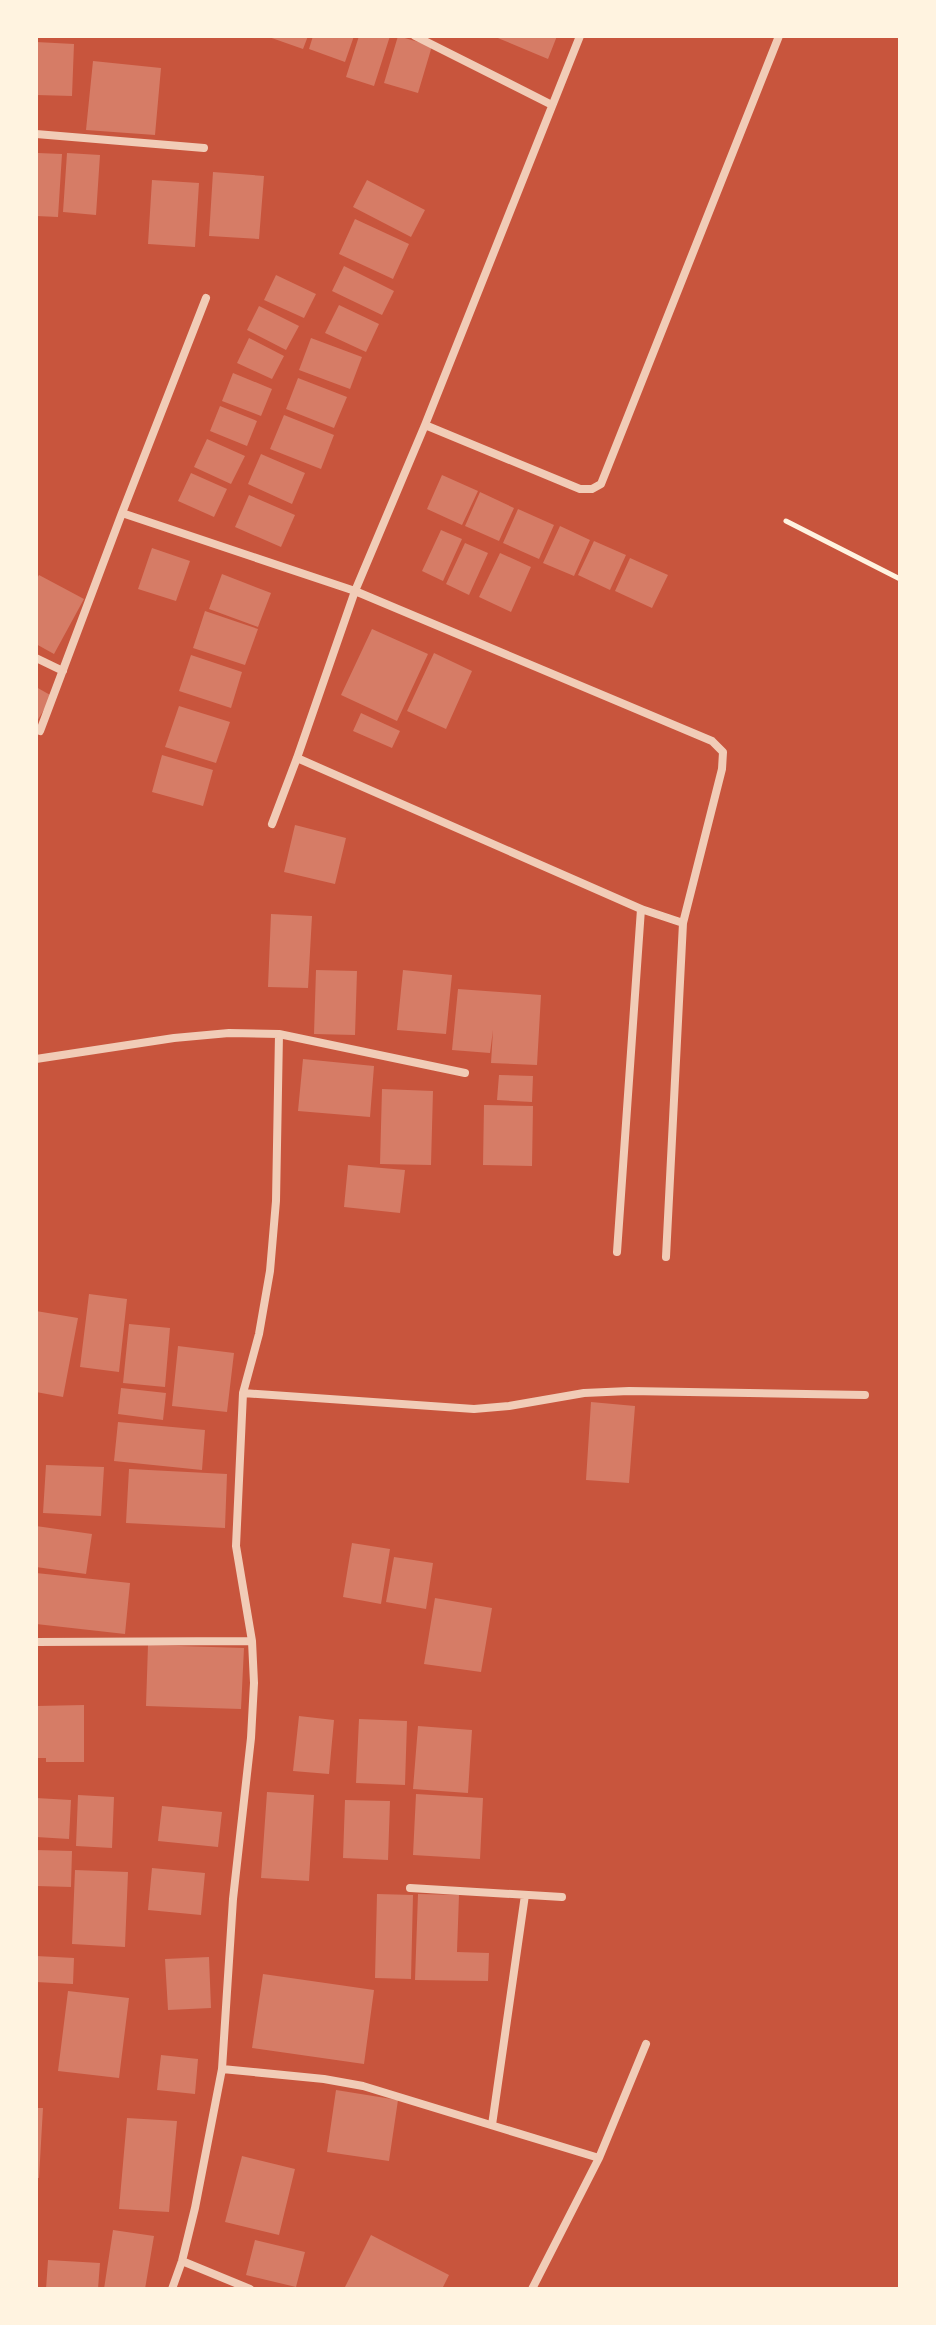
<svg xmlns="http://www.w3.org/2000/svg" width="936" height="2325" font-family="Manrope,sans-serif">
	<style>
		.building { fill: #d67c66 }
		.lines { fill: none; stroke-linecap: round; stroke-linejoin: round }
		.path { stroke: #fff3e0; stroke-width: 5 }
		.minor { stroke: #f1ccb7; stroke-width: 8 }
	</style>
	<rect width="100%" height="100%" fill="#c8553d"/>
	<!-- building -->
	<path class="building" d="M266,36H308L303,49Z
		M313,36H354L345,62L309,49Z
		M359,36H390L374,86L346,77Z
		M398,36L432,46L418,93L384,83Z
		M493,36H557L548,59Z
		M36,42L74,44L72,96L36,95Z
		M93,61L161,68L155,135L86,130Z
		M38,153L62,154L58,217L36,216Z
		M67,153L100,155L96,215L63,212Z
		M213,172L264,176L259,239L209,236Z
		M152,180L199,183L195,247L148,244Z
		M367,180L425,210L411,237L353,207Z
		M355,219L409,244L393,279L339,254Z
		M344,266L394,291L382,315L332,291Z
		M276,275L316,294L304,318L264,300Z
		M339,305L379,324L366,352L325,333Z
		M259,306L299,326L286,350L247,330Z
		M249,338L284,356L272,379L237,363Z
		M311,338L362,357L350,389L299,370Z
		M233,373L272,389L261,416L222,401Z
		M298,378L347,397L334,428L286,409Z
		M220,406L257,421L247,446L210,431Z
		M284,415L334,435L321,469L270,449Z
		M207,439L245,456L231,484L194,467Z
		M261,454L305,473L292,504L248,484Z
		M191,473L227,489L214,517L178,501Z
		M442,475L478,491L462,525L427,509Z
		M480,492L514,508L499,541L465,526Z
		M249,495L295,515L281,547L235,527Z
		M518,509L554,525L539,559L503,543Z
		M560,526L590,540L574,576L543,563Z
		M441,530L462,539L443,581L422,571Z
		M594,541L626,555L610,590L578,575Z
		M465,543L488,553L469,595L446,584Z
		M152,548L190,561L176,601L138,589Z
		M500,553L531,567L511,612L479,597Z
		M630,558L668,575L652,608L615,591Z
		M222,574L271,593L258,627L209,609Z
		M39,575L84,599L54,654L36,644V580Z
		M205,611L258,629L245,665L193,648Z
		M372,629L428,654L397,721L341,695Z
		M434,653L472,671L446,729L407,711Z
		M191,655L242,672L231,708L179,691Z
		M36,687L52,696L36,723Z
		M179,706L230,722L216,763L165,747Z
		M361,713L400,731L392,748L353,731Z
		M162,755L213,770L203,806L152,792Z
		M295,825L346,838L335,884L284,872Z
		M271,914L312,916L308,988L268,987Z
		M316,970L357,971L355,1035L314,1034Z
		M403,970L452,975L446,1034L397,1030Z
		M458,989L541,995L537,1065L491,1063L493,1030L490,1053L452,1050Z
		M303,1059L374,1066L370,1117L298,1111Z
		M499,1075L533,1076L532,1102L497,1100Z
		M382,1089L433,1091L431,1165L380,1164Z
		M484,1105L533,1106L532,1166L483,1165Z
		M348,1165L405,1170L400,1213L344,1207Z
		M89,1294L127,1299L119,1372L80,1367Z
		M36,1311L78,1318L63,1397L36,1392Z
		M129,1324L170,1328L165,1387L123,1383Z
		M178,1346L234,1353L227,1412L172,1406Z
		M121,1388L166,1393L163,1420L118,1414Z
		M591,1402L635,1406L629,1483L586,1480Z
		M118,1422L205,1430L202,1470L114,1461Z
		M46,1465L104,1467L101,1516L43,1513Z
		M129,1469L227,1474L225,1528L126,1523Z
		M36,1526L92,1534L86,1574L36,1567Z
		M352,1543L390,1549L381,1604L343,1597Z
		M394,1557L433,1563L426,1609L386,1602Z
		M36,1573L130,1583L125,1634L36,1624Z
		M435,1598L492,1608L481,1672L424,1664Z
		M148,1645L244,1648L241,1709L146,1706Z
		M84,1705V1762H46V1758H36V1706Z
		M299,1716L334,1720L329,1774L293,1771Z
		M359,1719L407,1721L405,1785L356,1783Z
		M418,1726L472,1730L468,1793L413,1789Z
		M267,1792L314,1795L309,1881L261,1878Z
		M416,1794L483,1798L480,1859L413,1855Z
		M78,1795L114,1797L112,1848L76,1846Z
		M36,1798L71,1800L69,1839L36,1837Z
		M345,1800L390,1801L388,1860L343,1858Z
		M162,1806L222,1812L218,1847L158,1841Z
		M36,1850L72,1851L71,1887L36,1886Z
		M152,1868L205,1873L201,1915L148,1910Z
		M75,1870L128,1872L125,1947L72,1944Z
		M377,1894L413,1895L411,1979L375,1978Z
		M418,1894L459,1895L457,1952L489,1953L488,1981L415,1980Z
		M36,1956L74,1958L73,1984L36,1982Z
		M209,1957L211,2008L168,2010L165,1959Z
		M263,1974L374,1990L364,2064L252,2048Z
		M68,1991L129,1998L119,2078L58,2071Z
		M161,2055L198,2059L195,2094L157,2090Z
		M336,2090L398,2100L389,2161L327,2152Z
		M36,2108H43L39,2178H36Z
		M127,2118L177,2121L169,2212L119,2209Z
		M242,2156L295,2169L279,2235L225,2222Z
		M113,2230L154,2236L145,2289H104Z
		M371,2235L449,2275L442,2289H344Z
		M255,2240L305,2252L296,2287L246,2275Z
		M48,2260L100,2263L98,2289H46Z"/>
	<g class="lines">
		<!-- path -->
		<path class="path" d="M786,521L900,579"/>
		<!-- minor -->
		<path class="minor" d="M415,36L552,105
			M36,134L204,148
			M425,425L580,489H592L601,484L779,36
			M122,513L355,591L712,741L723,752L722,769L683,923L641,909L297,758
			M36,658L63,671
			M40,731L122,513L206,298
			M272,824L297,758L355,591L425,425L580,36
			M36,1059L174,1038L229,1033L279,1034L465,1073
			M617,1252L641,909
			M666,1257L683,923
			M243,1393L474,1409L509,1406L584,1393L629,1391L865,1395
			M36,1642L252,1641
			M410,1888L562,1897
			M222,2069L324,2079L363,2086L599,2158L532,2289
			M492,2125L525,1895
			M599,2158L646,2044
			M182,2261L250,2289
			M172,2289L182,2261L195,2208L222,2069L233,1899L251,1738L254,1683L252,1641L236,1546L243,1393L259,1334L270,1271L276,1201L279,1034"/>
	</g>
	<!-- border -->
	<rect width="936" height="2325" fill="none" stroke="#fff3e0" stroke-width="76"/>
</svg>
